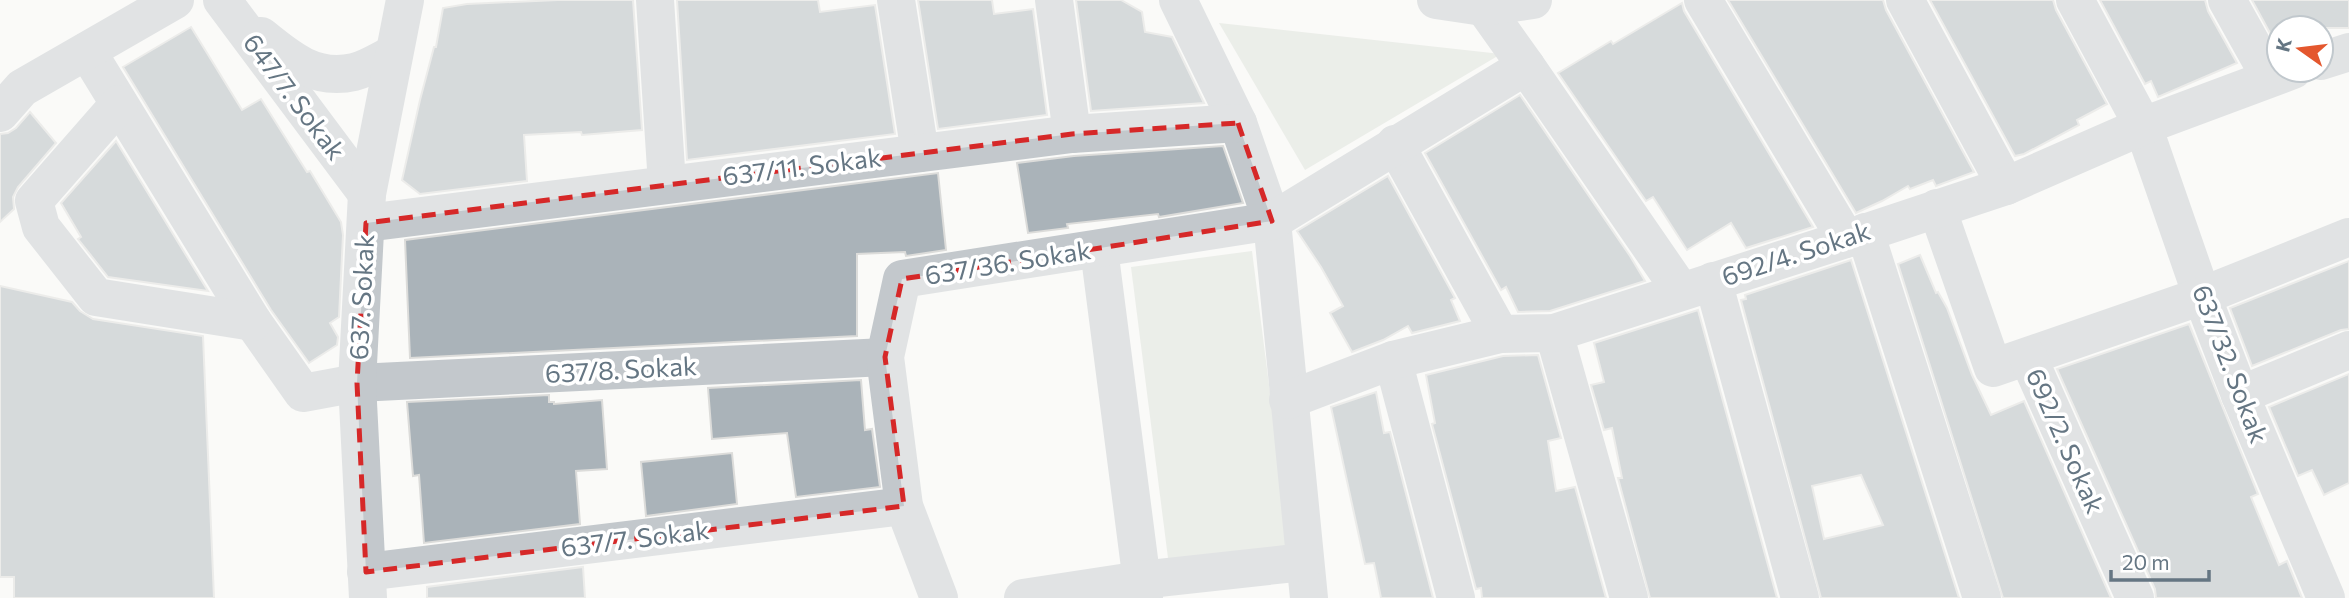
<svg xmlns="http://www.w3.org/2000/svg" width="2349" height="598" viewBox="0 0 2349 598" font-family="Commissioner,sans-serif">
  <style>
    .green { fill: #dadfd7 }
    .building { fill: #aab3b9; stroke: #dcdcda; stroke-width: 2; fill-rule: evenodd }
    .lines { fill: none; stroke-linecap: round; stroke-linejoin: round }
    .minor { stroke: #c3c8cc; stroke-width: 38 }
    .tertiary { stroke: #c3c8cc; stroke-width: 38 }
    .marked { fill: none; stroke: #d62828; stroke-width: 5; stroke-dasharray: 14 9; stroke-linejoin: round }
    .labels { text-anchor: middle; stroke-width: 7; stroke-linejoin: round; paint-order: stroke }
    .street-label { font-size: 26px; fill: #657683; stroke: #fff }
  </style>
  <rect width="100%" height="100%" fill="#fafaf8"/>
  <g class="green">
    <polygon points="1219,23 1501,54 1305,170"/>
    <polygon points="1252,251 1290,550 1169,566 1131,267"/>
  </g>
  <g class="building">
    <polygon points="558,0 633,0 642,130 582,135 581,132 524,135 527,181 420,194 402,180 420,100 434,47 436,47 443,8 467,4"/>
    <polygon points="677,0 818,0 820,12 875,5 895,134 687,160"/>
    <polygon points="918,0 992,0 994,14 1033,9 1047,115 938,129"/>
    <polygon points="1076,0 1121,0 1142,12 1145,32 1172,37 1204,103 1091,111"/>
    <polygon points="1728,0 1883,0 1886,10 1974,172 1936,186 1933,180 1910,189 1908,186 1882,201 1856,213"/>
    <polygon points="1930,0 2053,0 2056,10 2107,104 2077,120 2079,125 2024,154 2015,156"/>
    <polygon points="2100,0 2205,0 2208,11 2237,63 2158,97 2151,81 2145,84"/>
    <polygon points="2252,0 2349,0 2349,28 2279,28 2279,42 2276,44"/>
    <polygon points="1682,3 1684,11 1813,227 1746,248 1731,223 1687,250 1653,197 1646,201 1558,73 1611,41 1613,44"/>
    <polygon points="191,27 242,110 261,99 307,172 310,171 341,222 343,235 339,317 330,323 338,337 337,345 309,363 271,310 123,67"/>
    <polygon points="1520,95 1630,256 1645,281 1550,311 1518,312 1506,287 1501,290 1425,153"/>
    <polygon points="30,112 56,143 18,187 13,197 14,209 0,222 0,134 8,133 16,128"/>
    <polygon points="116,141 208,291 108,277 78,239 81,237 61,203"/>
    <polygon points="1223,146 1243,203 1159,217 1158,214 1067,224 1068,228 1028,233 1017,163 1074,156"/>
    <polygon points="938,173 946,250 906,256 905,252 857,254 857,336 410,358 405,240"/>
    <polygon points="1388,176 1455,298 1451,300 1460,321 1412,333 1408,326 1383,340 1352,352 1330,313 1343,306 1321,267 1297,231"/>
    <polygon points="1920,255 1936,293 1938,292 1947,308 1972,375 1991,415 2024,401 2111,598 2003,598 1898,264"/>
    <path d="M1851,260L1959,598H1821L1741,300L1746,299L1745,295ZM1861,475L1883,525L1824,539L1812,486Z"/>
    <polygon points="2349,261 2349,329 2341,330 2252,366 2230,308"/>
    <polygon points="0,286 72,302 80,311 93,319 203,336 214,598 14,598 14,577 0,577"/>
    <polygon points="1698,310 1777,598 1650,598 1618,478 1622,478 1612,428 1604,430 1591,385 1604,382 1594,343"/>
    <polygon points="2189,324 2258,494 2251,497 2279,565 2287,561 2302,598 2156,598 2155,589 2057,369"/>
    <polygon points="1538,355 1561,438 1548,441 1556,491 1575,487 1606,598 1482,598 1481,588 1476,589 1432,424 1435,423 1426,375 1503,356"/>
    <polygon points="2349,374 2349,483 2324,495 2312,470 2298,476 2269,407"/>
    <polygon points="861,380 865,430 872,429 880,487 796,497 787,433 712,439 708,388"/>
    <polygon points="1376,392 1384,433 1390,432 1433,598 1381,598 1374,563 1365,564 1331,407"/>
    <polygon points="549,395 549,402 554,402 554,404 602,400 607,469 576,471 580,524 424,543 419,475 413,476 407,402"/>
    <polygon points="732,453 737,504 646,516 641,462"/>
    <polygon points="583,567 585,598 427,598 427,587"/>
  </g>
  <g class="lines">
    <g class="minor">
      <polyline points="655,0 667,184"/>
      <polyline points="896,0 920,153"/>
      <polyline points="1054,0 1072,134"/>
      <polyline points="1178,0 1238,123 1272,221 1309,598"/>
      <polyline points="1703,0 1846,239"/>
      <polyline points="1905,0 2006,186"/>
      <polyline points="2075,0 2143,126 2202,296 2240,395 2326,598"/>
      <polyline points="2227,0 2270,77"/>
      <polyline points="87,51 253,322 303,393 357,383 885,357"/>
      <polyline points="2321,61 2349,52"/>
      <polyline points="1526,66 1681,291"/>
      <polyline points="119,104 34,201 41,227 96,297 253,322"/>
      <polyline points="0,113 22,88 175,0"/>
      <polyline points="1395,144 1500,334"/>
      <polyline points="1937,208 1993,368 2202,296 2349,237"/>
      <polyline points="366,223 1072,134 1238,123"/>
      <polyline points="1865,232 1982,598"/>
      <polyline points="1099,249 1144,598"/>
      <polyline points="1713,281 1800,598"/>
      <polyline points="1554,333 1629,598"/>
      <polyline points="2028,357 2135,598"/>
      <polyline points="1393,360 1456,598"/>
      <polyline points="2240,395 2349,350"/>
      <polyline points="1288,400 1393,360 1500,334 1554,333 1846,239 2006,186 2143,126 2293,70"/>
      <polyline points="366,572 904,506"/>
      <polyline points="939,598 904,506 885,357 902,279 1272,221 1526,66 1479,0"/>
      <polyline points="1023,598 1141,580 1304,562"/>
    </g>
    <g class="tertiary">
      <polyline points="222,0 367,194"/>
      <polyline points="1436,0 1483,7 1533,0"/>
      <path d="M261,36C289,59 315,81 354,72C367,69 381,60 393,54"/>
      <polyline points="368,598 357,383 367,194 405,0"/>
    </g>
  </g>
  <path d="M0 0H2349V598H0ZM1238,123L1272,221L902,279L885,357L904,506L366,572L357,383L366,223L1072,134Z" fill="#fafaf8" fill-opacity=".55" fill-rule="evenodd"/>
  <path class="marked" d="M1238,123L1272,221L902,279L885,357L904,506L366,572L357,383L366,223L1072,134Z"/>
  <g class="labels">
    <g class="street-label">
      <text transform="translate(294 97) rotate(53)" y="9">647/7. Sokak</text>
      <text transform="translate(802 167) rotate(-7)" y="9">637/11. Sokak</text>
      <text transform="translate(1796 254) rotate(-18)" y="9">692/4. Sokak</text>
      <text transform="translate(1008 263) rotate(-9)" y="9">637/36. Sokak</text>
      <text transform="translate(362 297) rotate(-87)" y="9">637. Sokak</text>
      <text transform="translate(2230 364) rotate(69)" y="9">637/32. Sokak</text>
      <text transform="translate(621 370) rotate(-3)" y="9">637/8. Sokak</text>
      <text transform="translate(2065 441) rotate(66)" y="9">692/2. Sokak</text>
      <text transform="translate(635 539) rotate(-7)" y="9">637/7. Sokak</text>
    </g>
  </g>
  <g transform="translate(2300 49) rotate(284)"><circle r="33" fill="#ffffff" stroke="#c1c8cd" stroke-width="2"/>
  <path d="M0-5L12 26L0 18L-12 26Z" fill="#e4572e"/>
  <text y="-10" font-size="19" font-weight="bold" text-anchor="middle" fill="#657683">K</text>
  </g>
  <path d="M2111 570v10h98v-10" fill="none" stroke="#657683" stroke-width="3.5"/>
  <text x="2122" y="570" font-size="21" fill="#657683" stroke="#ffffff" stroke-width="5" paint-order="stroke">20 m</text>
</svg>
